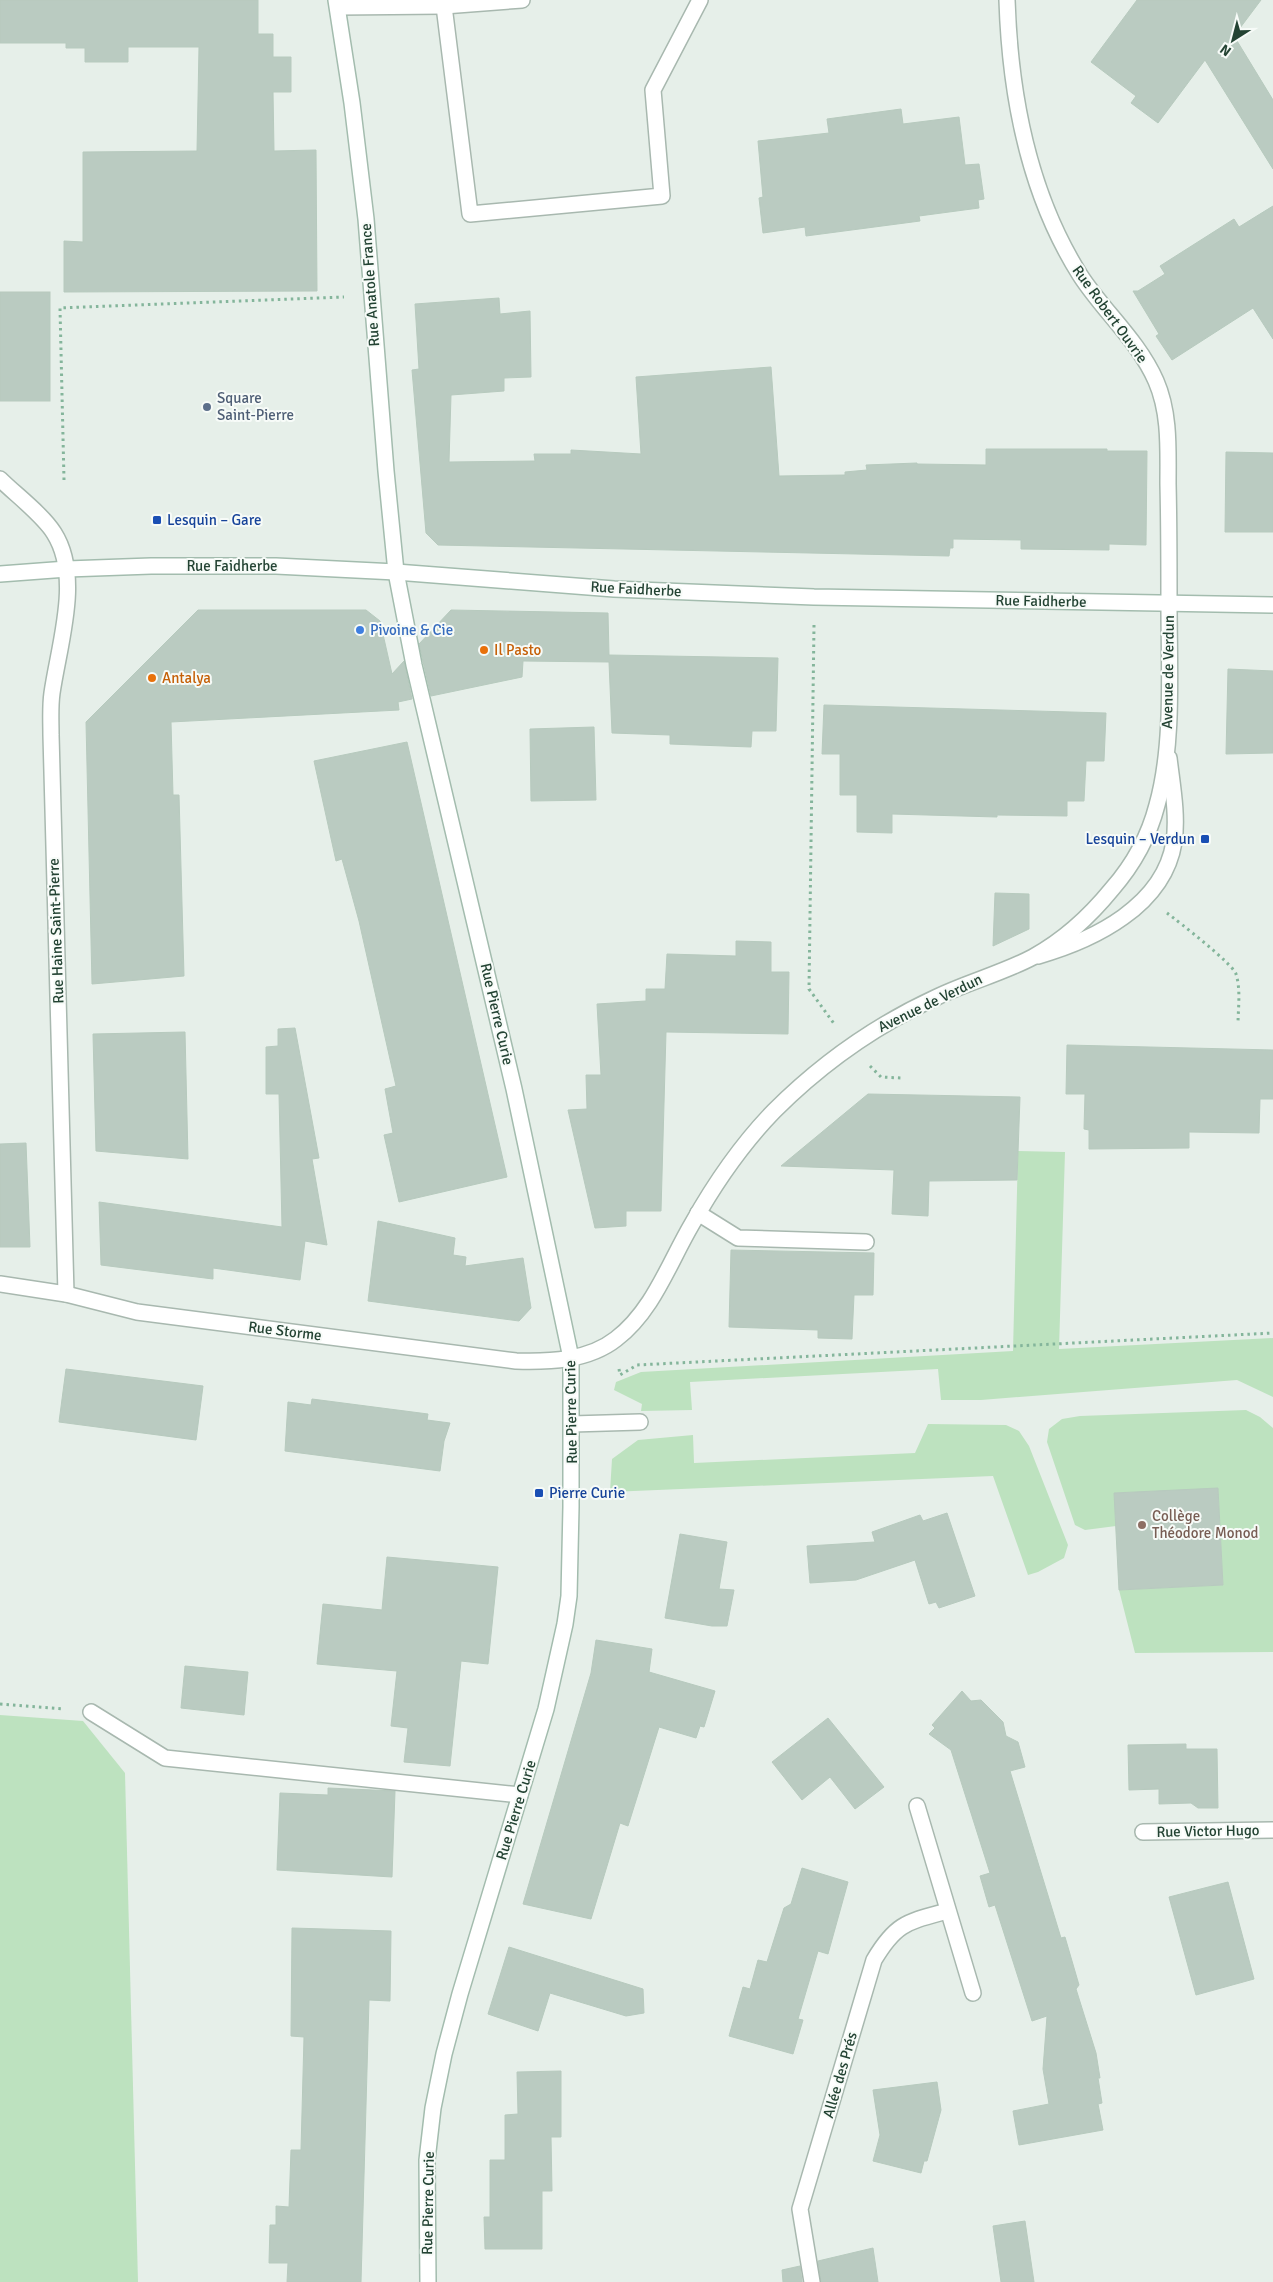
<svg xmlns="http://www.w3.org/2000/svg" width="1273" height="2282" viewBox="0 0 1273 2282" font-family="Signika,sans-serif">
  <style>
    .green { fill: #bde2bf }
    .building { fill: #bacbc1; stroke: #b7cabe }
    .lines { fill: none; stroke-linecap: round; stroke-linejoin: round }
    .lane-casing { stroke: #a8b8af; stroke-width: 18 }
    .street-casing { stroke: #a8b8af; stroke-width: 18 }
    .secondary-casing { stroke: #a3bcae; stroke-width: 18 }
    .path { stroke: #84b59b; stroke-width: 3; stroke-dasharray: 2.5 4; stroke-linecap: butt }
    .lane { stroke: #fff; stroke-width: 15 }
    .street { stroke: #fff; stroke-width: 15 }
    .secondary { stroke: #fff; stroke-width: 15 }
    .service-dot { fill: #5c6f8a; stroke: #f7fbf8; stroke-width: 2 }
    .transit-dot { fill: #1a4fb4; stroke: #f7fbf8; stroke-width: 2 }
    .shop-dot { fill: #3f7fe0; stroke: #f7fbf8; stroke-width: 2 }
    .food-dot { fill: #e8710a; stroke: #f7fbf8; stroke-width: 2 }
    .education-dot { fill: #8d6e63; stroke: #f7fbf8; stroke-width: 2 }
    .labels { text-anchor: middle; stroke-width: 4; stroke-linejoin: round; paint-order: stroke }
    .street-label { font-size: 15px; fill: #234333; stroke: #f7fbf8 }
    .service-label { font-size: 15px; fill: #4e5e75; stroke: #f7fbf8; text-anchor: start }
    .transit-label { font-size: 15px; fill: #164399; stroke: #f7fbf8; text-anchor: start }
    .shop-label { font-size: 15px; fill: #366cbe; stroke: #f7fbf8; text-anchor: start }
    .food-label { font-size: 15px; fill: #c56008; stroke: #f7fbf8; text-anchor: start }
    .education-label { font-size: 15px; fill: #785e54; stroke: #f7fbf8; text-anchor: start }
  </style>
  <rect width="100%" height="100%" fill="#e6efe9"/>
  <g class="green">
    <polygon points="1018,1151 1065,1152 1059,1349 1273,1338 1273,1397 1237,1380 981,1400 941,1400 938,1369 690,1382 692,1410 641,1411 642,1404 614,1390 616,1382 641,1372 1013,1351"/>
    <polygon points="1246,1410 1260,1417 1273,1428 1273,1652 1135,1653 1119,1590 1223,1585 1218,1489 1115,1493 1116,1526 1085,1530 1075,1525 1047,1442 1049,1429 1062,1419 1080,1416"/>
    <polygon points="928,1424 1006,1425 1019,1431 1029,1446 1068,1545 1064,1558 1038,1572 1028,1575 993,1476 610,1492 612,1459 638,1440 693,1435 694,1463 915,1453"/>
    <polygon points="0,1715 83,1721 125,1773 138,2282 0,2282"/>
  </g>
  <g class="building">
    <polygon points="0,0 258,0 258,34 273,34 273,57 291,57 291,92 273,92 274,151 316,150 317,291 64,292 64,241 83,242 83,152 197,151 199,47 128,47 128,62 85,62 85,48 66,48 66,43 0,43"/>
    <polygon points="1137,0 1261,0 1234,36 1273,100 1273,169 1205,60 1158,123 1131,103 1136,96 1091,62"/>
    <polygon points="901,109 903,124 959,117 965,165 979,164 984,199 978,200 979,208 919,216 920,221 806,236 805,227 763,233 759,198 763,197 758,141 829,133 827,119"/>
    <polygon points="1273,206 1273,339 1253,308 1172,360 1156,336 1159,334 1133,291 1138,291 1165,274 1160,266 1234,219 1239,227"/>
    <rect x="0" y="292" width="50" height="109"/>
    <polygon points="499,298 500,314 530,311 531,377 504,378 504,391 451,395 449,462 535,461 534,454 571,454 571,450 641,454 636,377 771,367 779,476 845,475 845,472 867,470 866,465 917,463 917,464 986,465 986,449 1107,449 1107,451 1147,451 1146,545 1109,544 1109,550 1021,549 1021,540 953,539 953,548 950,548 949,556 438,545 426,533 412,370 419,369 415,304"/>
    <polygon points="1226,452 1273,453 1273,532 1225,532"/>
    <polygon points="198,610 366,610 380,621 392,674 404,661 412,699 398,702 399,710 171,722 173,795 179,795 184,976 92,984 86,722"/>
    <polygon points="451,610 608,613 609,655 778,658 776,731 752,731 751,747 670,744 670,735 612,733 609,662 523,661 522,677 431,696 419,644"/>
    <polygon points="1228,669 1273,671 1273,753 1226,754"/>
    <polygon points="824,705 1106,713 1104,761 1086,761 1084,801 1067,801 1067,816 997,815 997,817 892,814 892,833 857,832 857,795 840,795 840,754 822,754"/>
    <polygon points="594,727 596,800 531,801 530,729"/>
    <polygon points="407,742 507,1177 399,1202 384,1135 393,1133 385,1089 396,1086 359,921 342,859 336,861 314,761"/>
    <polygon points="995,893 1029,894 1029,929 993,946"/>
    <polygon points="736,941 771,942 771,972 789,972 788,1034 666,1032 661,1211 626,1211 626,1226 595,1228 568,1110 587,1109 586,1075 601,1075 597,1004 646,1001 646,989 665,989 667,954 736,956"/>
    <polygon points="295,1028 319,1158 312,1159 327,1245 305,1241 300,1280 213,1268 213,1279 101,1265 99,1202 282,1227 279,1094 266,1094 266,1047 278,1046 278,1029"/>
    <polygon points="185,1032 188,1159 96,1151 93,1034"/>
    <polygon points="1067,1045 1273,1050 1273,1099 1260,1099 1259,1133 1189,1132 1189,1148 1089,1149 1089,1130 1084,1129 1085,1094 1066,1094"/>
    <polygon points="868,1094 1020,1097 1017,1180 929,1181 928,1216 892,1214 894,1170 781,1166"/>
    <polygon points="26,1143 30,1247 0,1247 0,1144"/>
    <polygon points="378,1221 455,1238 453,1255 466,1257 465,1266 523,1258 531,1308 519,1321 368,1301"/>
    <polygon points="731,1250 874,1253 873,1295 854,1295 852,1339 818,1338 818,1330 729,1327"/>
    <polygon points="66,1369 203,1386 196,1440 59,1422"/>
    <polygon points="312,1399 428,1414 427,1420 450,1423 444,1441 440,1471 285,1451 288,1402 311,1405"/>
    <polygon points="1218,1488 1223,1585 1119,1590 1114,1493"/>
    <polygon points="947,1513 975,1596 939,1608 936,1602 929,1604 915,1560 856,1580 810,1583 807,1546 875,1542 872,1532 920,1515 923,1521"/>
    <polygon points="680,1534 727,1542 719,1589 734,1590 727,1626 712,1626 665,1618"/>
    <polygon points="387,1557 498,1567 488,1664 461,1661 450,1766 404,1762 408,1728 391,1726 397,1671 317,1664 323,1604 382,1610"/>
    <polygon points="596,1640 652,1649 649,1672 715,1691 704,1727 700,1726 696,1738 659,1727 628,1826 620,1823 591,1919 523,1904 591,1673"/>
    <polygon points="185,1666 248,1672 244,1715 181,1708"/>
    <polygon points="962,1691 971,1701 981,1700 1003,1722 1006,1736 1018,1742 1025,1767 1010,1771 1061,1938 1065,1937 1079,1985 1076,1989 1096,2053 1100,2078 1098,2078 1102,2103 1098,2104 1103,2130 1019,2145 1013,2111 1049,2104 1043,2069 1047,2016 1032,2021 995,1905 989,1907 980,1876 990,1873 951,1750 929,1734 935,1728 932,1725"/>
    <polygon points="828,1718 884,1787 855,1809 830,1777 802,1800 772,1762"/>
    <polygon points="1186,1744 1186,1749 1217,1749 1218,1808 1198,1808 1191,1803 1159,1804 1159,1789 1129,1790 1128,1745"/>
    <polygon points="328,1788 395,1791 392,1877 277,1870 280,1793 328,1795"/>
    <polygon points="802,1868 848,1882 828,1954 818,1951 798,2019 803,2020 793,2054 729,2036 743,1987 750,1989 758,1960 767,1962 784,1908 791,1904"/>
    <polygon points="1228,1882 1254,1979 1196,1995 1169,1897"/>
    <polygon points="292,1928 391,1931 390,2001 369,2000 361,2282 287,2282 288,2263 269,2263 270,2225 276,2225 276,2206 289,2207 291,2150 301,2150 304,2037 291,2036"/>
    <polygon points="509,1947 643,1989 644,2013 626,2016 550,1993 538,2031 488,2014"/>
    <polygon points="561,2071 561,2137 551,2137 552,2191 542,2191 542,2249 485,2249 484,2217 490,2217 490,2160 505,2160 505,2115 518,2114 517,2072"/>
    <polygon points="937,2082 941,2110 927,2161 924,2161 921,2173 873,2161 880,2135 873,2090"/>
    <polygon points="1025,2221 1034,2282 1001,2282 993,2226"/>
    <polygon points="873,2248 878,2282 821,2282 818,2261"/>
    <polygon points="800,2266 802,2282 783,2282 782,2270"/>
  </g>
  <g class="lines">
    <g class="lane-casing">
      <g id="lane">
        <polyline points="444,6 470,214 662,196 653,90 700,0"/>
        <polyline points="338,7 444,6 522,0"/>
        <path d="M1038,956C1094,940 1164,906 1174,842C1178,815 1172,784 1169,758"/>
        <polyline points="698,1213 738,1238 866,1242"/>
        <polyline points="572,1424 640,1422"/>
        <polyline points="91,1712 165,1758 520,1795"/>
      </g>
    </g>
    <g class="street-casing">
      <g id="street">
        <path d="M0,479C15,494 43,515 54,533C82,577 59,644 52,693C50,707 51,721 51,735L66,1294"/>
        <path d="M0,1284L66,1294L137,1312L516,1361C549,1362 588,1361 616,1339C653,1311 669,1263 692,1224C715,1183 741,1145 774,1111C821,1064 876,1025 937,997C968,982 1003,973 1033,957C1064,940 1090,916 1112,889C1133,865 1149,836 1157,805C1174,745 1169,668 1169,606C1169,565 1169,524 1168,484C1168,449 1170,413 1156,381C1138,340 1103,311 1080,275C1029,194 1010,95 1007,0"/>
        <polyline points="917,1806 973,1993"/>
        <polyline points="1143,1832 1273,1830"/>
        <path d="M812,2282L800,2209L874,1960C896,1923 907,1922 947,1911"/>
      </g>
    </g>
    <g class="secondary-casing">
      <g id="secondary">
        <polyline points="336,0 352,103 366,219 386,471 396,572 414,665 514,1089 571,1358 571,1507 569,1596 565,1624 546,1709 460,1994 444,2054 433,2108 427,2160 428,2282"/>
        <polyline points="0,574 67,569 151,566 276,566 396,572 614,589 814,597 1273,605"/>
      </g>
    </g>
    <g class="path">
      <polyline points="64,480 60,308 344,297"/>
      <polyline points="814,625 809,989 835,1025"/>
      <path d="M1167,913C1179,922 1233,964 1236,974C1241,990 1238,1009 1238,1024"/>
      <polyline points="870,1066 881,1077 901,1078"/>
      <polyline points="619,1369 620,1375 637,1365 1273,1333"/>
      <polyline points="0,1704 64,1709"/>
    </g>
    <use href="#lane" class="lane"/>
    <use href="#street" class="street"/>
    <use href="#secondary" class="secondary"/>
  </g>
  <circle class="service-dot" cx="207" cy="407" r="5"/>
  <g class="transit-dot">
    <rect x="152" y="515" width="10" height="10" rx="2.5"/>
    <rect x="1200" y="834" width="10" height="10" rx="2.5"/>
    <rect x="534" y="1488" width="10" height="10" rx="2.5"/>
  </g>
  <circle class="shop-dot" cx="360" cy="630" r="5"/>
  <g class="food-dot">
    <circle cx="484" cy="650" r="5"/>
    <circle cx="152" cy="678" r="5"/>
  </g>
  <circle class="education-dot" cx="1142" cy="1525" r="5"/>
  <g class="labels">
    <g class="street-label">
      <text transform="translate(370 285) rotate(-94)" y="5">Rue Anatole France</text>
      <text transform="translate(1110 314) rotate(54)" y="5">Rue Robert Ouvrie</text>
      <text x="232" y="571">Rue Faidherbe</text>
      <text transform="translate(636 589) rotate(3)" y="5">Rue Faidherbe</text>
      <text transform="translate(1041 601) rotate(1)" y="5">Rue Faidherbe</text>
      <text transform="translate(1168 672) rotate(-89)" y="5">Avenue de Verdun</text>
      <text transform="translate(56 931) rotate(-92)" y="5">Rue Haine Saint-Pierre</text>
      <text transform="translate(930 1003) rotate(-26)" y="5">Avenue de Verdun</text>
      <text transform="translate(497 1014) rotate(77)" y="5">Rue Pierre Curie</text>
      <text transform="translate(285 1331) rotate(7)" y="5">Rue Storme</text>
      <text transform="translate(571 1412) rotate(-91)" y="5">Rue Pierre Curie</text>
      <text transform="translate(516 1810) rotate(-73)" y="5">Rue Pierre Curie</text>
      <text transform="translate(1208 1831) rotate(-1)" y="5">Rue Victor Hugo</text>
      <text transform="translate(840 2075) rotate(-74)" y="5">Allée des Prés</text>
      <text transform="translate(428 2203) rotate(-89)" y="5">Rue Pierre Curie</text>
    </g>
    <g class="service-label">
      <text x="217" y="403">Square<tspan x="217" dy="17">Saint-Pierre</tspan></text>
    </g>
    <g class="transit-label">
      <text x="167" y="525">Lesquin – Gare</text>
      <text x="1195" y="844" text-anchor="end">Lesquin – Verdun</text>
      <text x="549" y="1498">Pierre Curie</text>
    </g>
    <g class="shop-label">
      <text x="370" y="635">Pivoine &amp; Cie</text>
    </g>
    <g class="food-label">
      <text x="494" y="655">Il Pasto</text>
      <text x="162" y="683">Antalya</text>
    </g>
    <g class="education-label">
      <text x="1152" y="1521">Collège<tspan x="1152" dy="17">Théodore Monod</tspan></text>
    </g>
  </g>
  <g transform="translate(1233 40) rotate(216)" stroke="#f7fbf8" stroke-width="4" paint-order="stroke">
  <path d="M0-4L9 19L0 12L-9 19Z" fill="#234333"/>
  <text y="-8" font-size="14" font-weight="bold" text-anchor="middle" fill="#234333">N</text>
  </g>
</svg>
